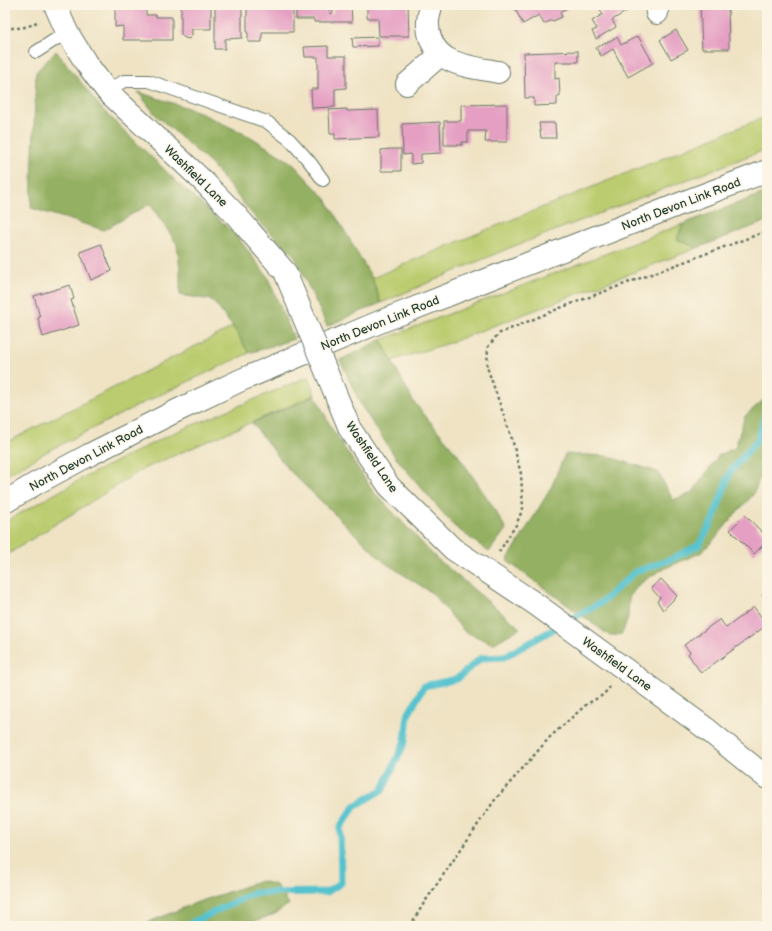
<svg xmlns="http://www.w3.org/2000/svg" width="772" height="931" viewBox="0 0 772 931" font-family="'Balsamiq Sans',sans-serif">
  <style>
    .green { fill: #bbcc6f; stroke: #6d8452 }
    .forest { fill: #94b062; stroke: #5a764b }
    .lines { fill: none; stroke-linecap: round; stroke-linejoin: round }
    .stream { stroke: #55c2ce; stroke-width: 7 }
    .building { fill: #e59fc3 }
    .lane-casing { stroke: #687766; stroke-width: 14 }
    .street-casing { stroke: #687766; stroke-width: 24 }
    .highway-casing { stroke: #687766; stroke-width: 24 }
    .path { stroke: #687766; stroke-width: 2.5; stroke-dasharray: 3 3; stroke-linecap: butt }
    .lane { stroke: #fff; stroke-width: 12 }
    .street { stroke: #fff; stroke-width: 22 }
    .highway { stroke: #fff; stroke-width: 22 }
    .street-bridge-casing { stroke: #687766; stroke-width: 24; stroke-linecap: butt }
    .street-bridge { stroke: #fff; stroke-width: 22 }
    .labels { text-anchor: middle; stroke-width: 3; stroke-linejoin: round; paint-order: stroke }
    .street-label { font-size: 12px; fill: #1f3d34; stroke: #fcf5e5 }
  </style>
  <rect width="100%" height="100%" fill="#fcf5e5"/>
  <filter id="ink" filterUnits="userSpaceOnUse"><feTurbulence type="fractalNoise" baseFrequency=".025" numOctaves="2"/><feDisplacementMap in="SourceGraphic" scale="8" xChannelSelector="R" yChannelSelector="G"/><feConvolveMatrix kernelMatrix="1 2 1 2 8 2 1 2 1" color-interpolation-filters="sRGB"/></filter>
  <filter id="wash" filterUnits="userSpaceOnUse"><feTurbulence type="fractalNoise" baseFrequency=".012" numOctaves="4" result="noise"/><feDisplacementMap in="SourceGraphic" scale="16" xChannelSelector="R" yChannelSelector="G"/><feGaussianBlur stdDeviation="0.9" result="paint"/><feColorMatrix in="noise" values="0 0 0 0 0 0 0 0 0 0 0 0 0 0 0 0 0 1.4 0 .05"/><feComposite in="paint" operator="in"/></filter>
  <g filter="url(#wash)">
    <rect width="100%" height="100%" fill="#efe3c4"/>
    <g class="green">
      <polygon points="767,116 767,149 507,249 381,303 372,278 447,246"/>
      <polygon points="683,224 677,239 697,248 449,343 391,361 381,340"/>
      <polygon points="233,327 249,353 145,402 46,452 5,476 5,443"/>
      <polygon points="308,377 315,395 143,469 5,556 5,522 83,478 171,434"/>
    </g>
    <g class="forest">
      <polygon points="56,51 102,109 177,182 236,235 267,276 294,339 249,353 233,327 212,300 180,295 180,270 177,244 150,204 104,230 31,208 36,72"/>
      <polygon points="138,92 194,110 251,137 292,163 326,199 372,278 381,303 327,326 294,255 258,221 212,165 155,114"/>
      <polygon points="767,192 767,221 697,248 677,239 683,224"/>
      <polygon points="381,340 413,401 458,455 490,502 506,529 489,552 454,526 396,458 362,407 340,360"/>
      <polygon points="315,395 332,429 373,491 436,558 520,628 493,644 464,631 432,593 384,562 289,470 252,423"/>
      <polygon points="767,397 767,460 753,495 736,513 719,534 702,552 659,571 638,585 629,598 628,617 622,634 610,636 507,561 551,488 565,454 606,456 658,472 673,500 692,493 719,455 735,448 745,416"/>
      <polygon points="261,881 276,885 289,904 275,914 241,926 139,926 198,902"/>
    </g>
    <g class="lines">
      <polyline class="stream" points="185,926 253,893 327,892 341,883 340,827 355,806 383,789 405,741 408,715 424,686 457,679 481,658 504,657 602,602 635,572 672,559 699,545 713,520 730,472 759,438 767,409"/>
    </g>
    <g id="blocks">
      <g class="building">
        <polygon points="115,5 146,5 146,15 156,15 156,17 172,17 172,40 123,40 123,26 115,27"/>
        <polygon points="181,5 211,5 211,29 192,29 192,35 189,39 185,38 181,35"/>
        <polygon points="247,5 284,5 284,8 293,8 293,32 262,32 262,42 248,42 248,33 247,33"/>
        <polygon points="296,5 330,5 330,14 333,13 333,5 351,5 352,22 314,22 314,19 296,19"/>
        <polygon points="367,5 408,5 409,36 379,36 378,18 367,18"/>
        <polygon points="513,5 573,5 560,12 562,17 553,21 552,20 544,24 539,15 523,24"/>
        <polygon points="597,5 633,5 634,7 612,20 616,27 596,39 592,31 597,29 592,21 603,14"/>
        <polygon points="700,5 728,5 729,49 702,49"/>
        <polygon points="215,7 242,7 242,38 225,39 225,49 215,49"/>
        <polygon points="676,30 688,50 671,59 660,40"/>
        <polygon points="638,36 653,63 628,77 613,49 601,56 596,48 617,37 621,45"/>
        <polygon points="378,37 378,46 353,47 352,38"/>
        <polygon points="328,46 328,56 346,56 346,88 335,89 335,107 312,108 311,89 318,89 318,57 305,57 304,47"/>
        <polygon points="578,51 578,62 555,62 555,79 559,78 560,96 557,96 557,105 534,106 534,98 525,98 524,53"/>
        <polygon points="507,104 507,142 485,142 486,131 468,131 468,142 462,142 462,145 444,145 444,121 461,121 461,105"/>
        <polygon points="347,109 347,111 378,110 379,137 335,139 335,134 330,134 329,110"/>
        <polygon points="440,122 441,153 421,154 421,163 411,164 411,154 403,155 402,124"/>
        <polygon points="539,123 555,123 556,138 541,138"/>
        <polygon points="391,149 401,149 401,171 381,171 381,150"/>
        <polygon points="101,244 112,271 91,280 80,252"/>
        <polygon points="70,285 74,299 71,300 79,325 43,337 38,318 40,317 34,296"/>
        <polygon points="745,515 767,537 767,541 754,554 730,530"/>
        <polygon points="661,579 677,596 663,610 657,601 660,598 651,588"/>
        <polygon points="767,593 767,604 762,595"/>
        <polygon points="754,607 767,625 701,673 688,654 690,652 684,645 720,619 726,628"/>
      </g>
    </g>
  </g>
  <g filter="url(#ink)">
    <use href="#blocks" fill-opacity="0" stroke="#687766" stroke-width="1"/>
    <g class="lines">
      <g class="lane-casing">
        <g id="lane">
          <polyline points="36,52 67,32"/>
          <polyline points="107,91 124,81 149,81 267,122 290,140 309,161 323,180"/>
        </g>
      </g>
      <g class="street-casing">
        <g id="street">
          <polyline points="55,5 67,32 86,63 107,91 202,180 235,214 285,272"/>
          <path d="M431,5C430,12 427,20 428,26C431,65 467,66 498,72"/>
          <polyline points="656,5 657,13"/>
          <polyline points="407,84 440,55"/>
          <polyline points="350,429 389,486 453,549 537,605 708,730 767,778"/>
        </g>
      </g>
      <g class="highway-casing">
        <polyline id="highway" points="5,502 35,484 89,455 170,414 241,380 382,321 690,200 767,171"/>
      </g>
      <g class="path">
        <path d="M5,28C18,28 27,29 38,21"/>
        <polyline points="499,552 516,525 523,508 521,474 512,439 487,367 488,347 498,334 560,308 767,231"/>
        <polyline points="410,926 424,903 494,801 550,737 587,704 603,695 610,687"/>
      </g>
      <use href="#lane" class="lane"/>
      <use href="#street" class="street"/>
      <use href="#highway" class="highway"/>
      <g class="street-bridge-casing">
        <polyline id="street-bridge" points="285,272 350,429"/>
      </g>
      <use href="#street-bridge" class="street-bridge"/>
    </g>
  </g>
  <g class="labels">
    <g class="street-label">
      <text transform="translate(196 176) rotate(44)" y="4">Washfield Lane</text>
      <text transform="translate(681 204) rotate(-21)" y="4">North Devon Link Road</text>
      <text transform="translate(380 323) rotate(-22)" y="4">North Devon Link Road</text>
      <text transform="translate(372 457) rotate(56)" y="4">Washfield Lane</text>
      <text transform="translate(86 458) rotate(-28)" y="4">North Devon Link Road</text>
      <text transform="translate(617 664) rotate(36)" y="4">Washfield Lane</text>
    </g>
  </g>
  <rect width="772" height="931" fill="none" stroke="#fcf5e5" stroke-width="20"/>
</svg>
